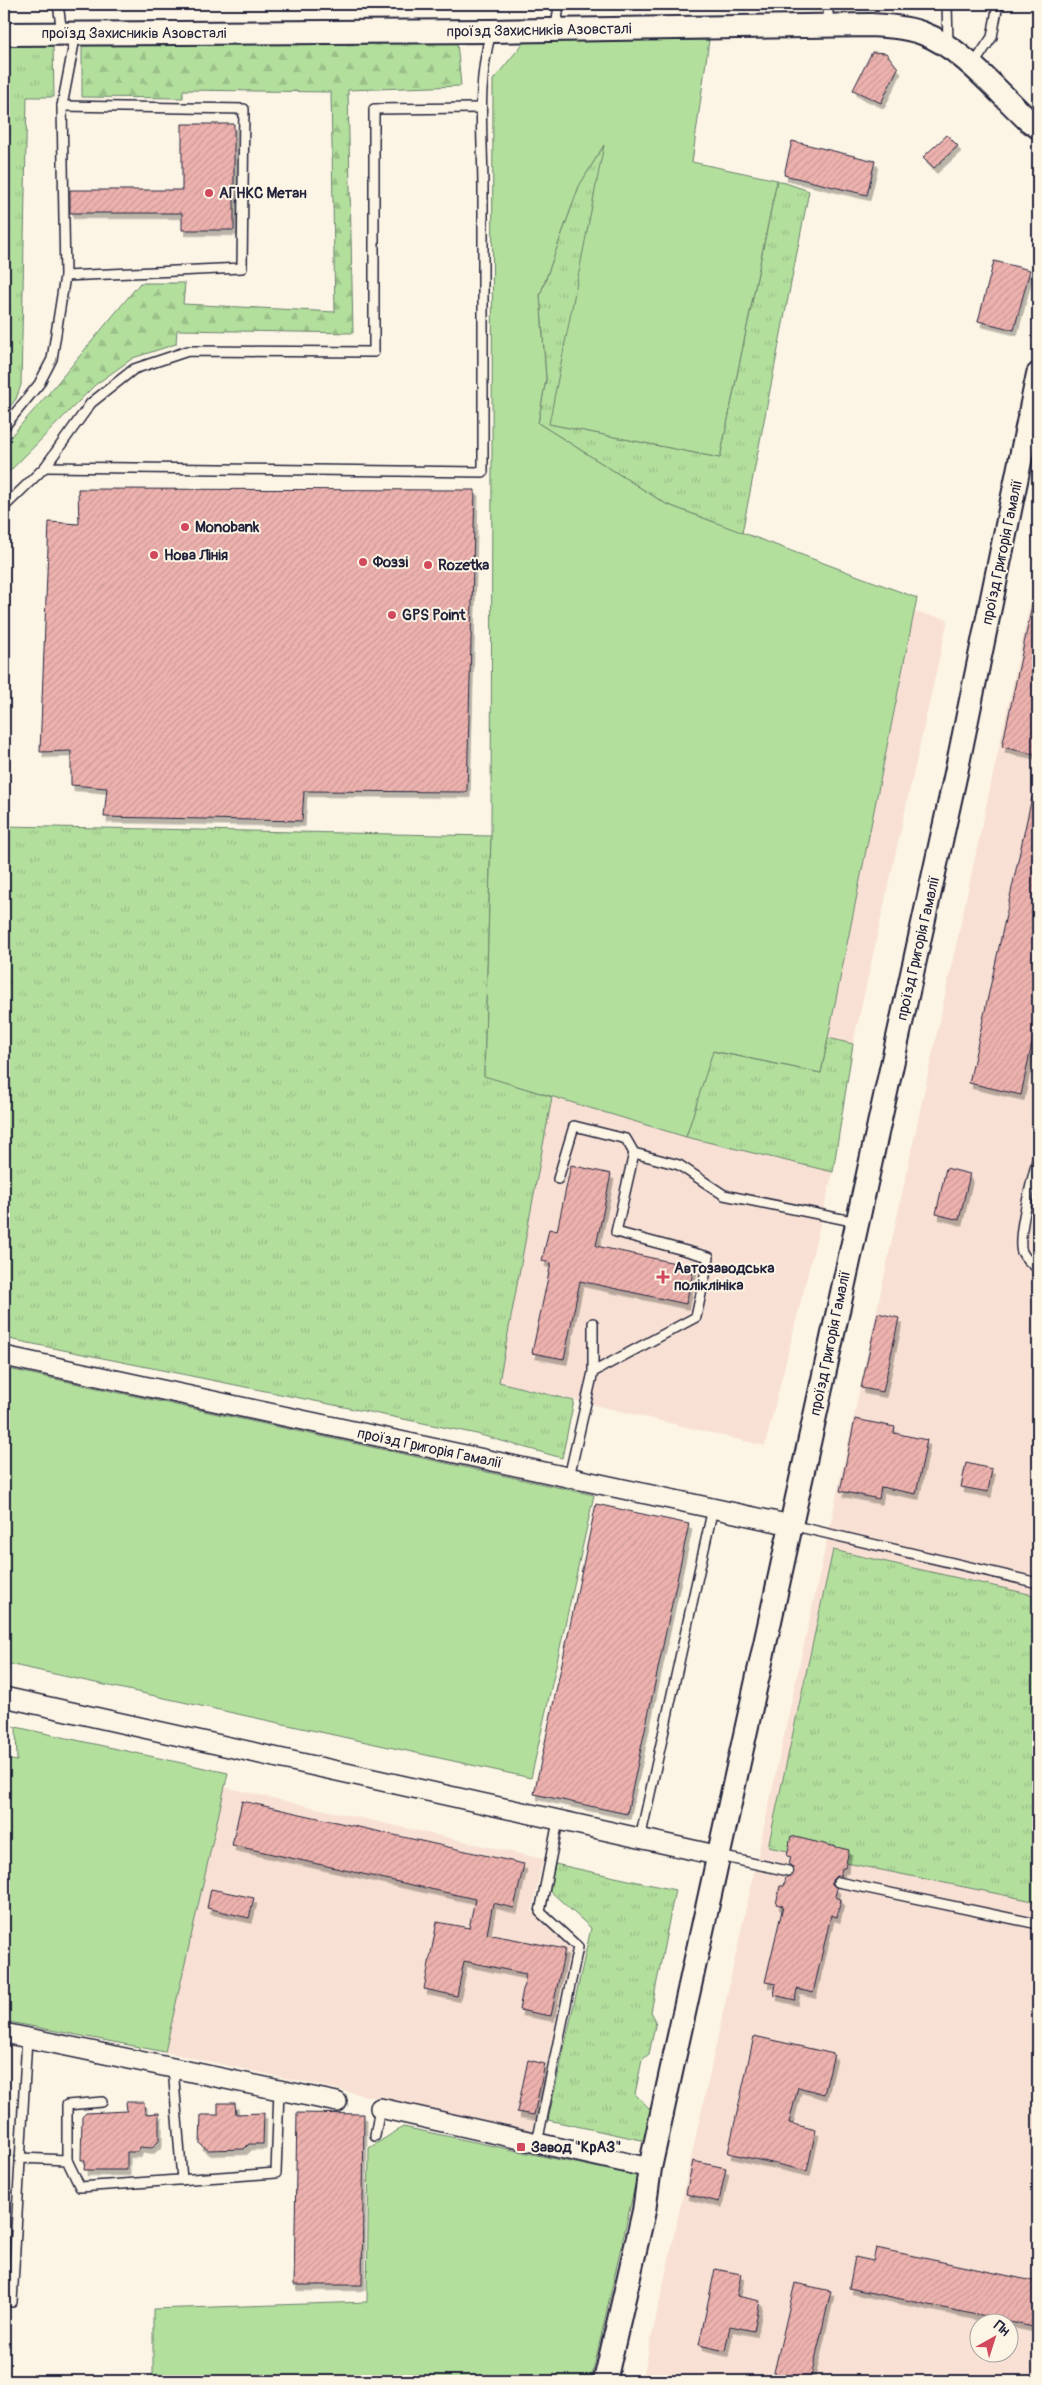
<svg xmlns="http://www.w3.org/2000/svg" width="1042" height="2385" viewBox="0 0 1042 2385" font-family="Pangolin,sans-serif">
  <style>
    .built { fill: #f8e1d4; fill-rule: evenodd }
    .grass { fill: url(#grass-tufts); stroke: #6a806c }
    .forest { fill: url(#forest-firs); stroke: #6a806c }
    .green { fill: #b3df9d; stroke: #6a806c }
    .building { fill: url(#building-hatch); stroke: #22223b; filter: url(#shadow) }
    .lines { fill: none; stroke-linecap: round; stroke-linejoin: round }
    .service-casing { stroke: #22223b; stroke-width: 12 }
    .minor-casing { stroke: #22223b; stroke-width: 22 }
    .tertiary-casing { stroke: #22223b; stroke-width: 26 }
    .service { stroke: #fcf5e5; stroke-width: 9 }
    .minor { stroke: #fcf5e5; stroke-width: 19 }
    .tertiary { stroke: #fcf5e5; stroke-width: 22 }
    .poi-dot { fill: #d1495b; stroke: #fcf5e5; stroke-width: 2 }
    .labels { text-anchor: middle; stroke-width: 4; stroke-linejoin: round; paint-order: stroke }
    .street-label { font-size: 15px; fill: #22223b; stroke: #fcf5e5 }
    .poi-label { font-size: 15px; font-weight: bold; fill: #22223b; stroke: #fcf5e5; text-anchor: start }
  </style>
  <defs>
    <pattern id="grass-tufts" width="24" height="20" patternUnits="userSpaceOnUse" patternTransform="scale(1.25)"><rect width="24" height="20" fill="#b3df9d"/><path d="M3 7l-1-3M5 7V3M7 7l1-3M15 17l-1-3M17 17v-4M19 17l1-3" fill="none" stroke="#9abf88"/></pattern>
    <pattern id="forest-firs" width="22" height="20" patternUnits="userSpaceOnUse" patternTransform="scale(1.25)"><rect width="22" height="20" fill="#b3df9d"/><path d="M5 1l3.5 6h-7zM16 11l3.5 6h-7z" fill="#9abf88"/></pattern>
    <pattern id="building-hatch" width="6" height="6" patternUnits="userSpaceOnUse" patternTransform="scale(1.25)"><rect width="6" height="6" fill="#edb2ae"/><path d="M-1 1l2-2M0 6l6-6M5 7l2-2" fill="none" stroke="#cb9997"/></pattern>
    <filter id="shadow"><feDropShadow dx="3" dy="5.5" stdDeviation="0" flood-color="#0004"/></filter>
  </defs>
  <rect width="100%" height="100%" fill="#fcf5e5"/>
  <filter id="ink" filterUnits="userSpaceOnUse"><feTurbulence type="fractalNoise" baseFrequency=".02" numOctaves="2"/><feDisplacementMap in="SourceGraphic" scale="10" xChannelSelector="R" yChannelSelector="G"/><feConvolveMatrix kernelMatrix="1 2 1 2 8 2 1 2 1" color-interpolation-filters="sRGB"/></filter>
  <g filter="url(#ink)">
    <g class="built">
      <path d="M1038,567V2381H642L828,1535ZM980,2322H1010V2352H980Z"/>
      <polygon points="914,612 948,619 853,1044 828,1038"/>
      <polygon points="552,1097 686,1137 833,1172 765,1446 499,1382"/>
      <polygon points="224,1787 543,1859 532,1911 572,1945 533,2132 165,2052"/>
    </g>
    <g class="grass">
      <polygon points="4,45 53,45 54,97 27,97 21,385 16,399 4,414"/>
      <polygon points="605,143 550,424 720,458 777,180 809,191 742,533 666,504 538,423 546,379 540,295 579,186"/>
      <polygon points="4,826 491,836 484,1075 552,1097 499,1382 574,1401 562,1458 477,1434 4,1338"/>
      <polygon points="828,1038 853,1044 833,1172 686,1137 712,1051 821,1073"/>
      <polygon points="833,1550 1038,1596 1038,1902 768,1847"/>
      <polygon points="555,1864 675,1890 651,2012 656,2021 649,2054 642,2060 635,2094 653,2112 646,2141 548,2120 591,1928 549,1890"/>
    </g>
    <polygon class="forest" points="82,42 457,42 461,86 348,90 353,333 177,330 176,344 133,358 95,385 4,477 4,444 49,393 140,283 185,283 183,304 335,312 331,92 183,90 183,98 82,97"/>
    <g class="green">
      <polygon points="709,40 692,162 777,180 720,458 549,424 604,145 579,186 540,295 546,379 538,423 666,504 917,598 821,1073 713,1051 686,1137 484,1076 491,836 493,80 525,41"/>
      <polygon points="4,1368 594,1495 531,1778 4,1663"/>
      <polygon points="4,1725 16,1727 228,1773 165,2052 4,2021 4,1759 17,1761 16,1727"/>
      <polygon points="403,2127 637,2176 591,2381 153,2381 153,2309 367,2302 369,2148"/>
    </g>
    <g class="building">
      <polygon points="872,52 886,53 898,68 881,103 853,90"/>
      <polygon points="182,124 234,124 234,230 182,230 182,213 70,213 70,190 182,190"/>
      <polygon points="947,135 958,146 934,168 923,157"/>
      <polygon points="792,141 875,161 867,195 784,175"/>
      <polygon points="994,261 1030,270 1014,330 978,321"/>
      <polygon points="78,489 475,490 467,792 304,791 302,821 104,817 107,788 71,785 71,751 40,752 49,522 79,524"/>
      <polygon points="1032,606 1038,607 1038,755 1002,747"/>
      <polygon points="1032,797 1038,797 1038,1015 1021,1095 969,1083"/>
      <polygon points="571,1165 611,1174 596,1246 694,1267 686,1304 580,1281 564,1359 532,1353 551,1263 542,1261 549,1229 557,1231"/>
      <polygon points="946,1168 970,1174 959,1220 936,1214"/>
      <polygon points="878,1313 899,1318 883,1392 861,1388"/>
      <polygon points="855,1419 895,1427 894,1433 927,1440 916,1494 881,1487 879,1499 840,1491"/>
      <polygon points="966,1463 992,1469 988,1492 961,1487"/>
      <polygon points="596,1504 689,1524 627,1814 534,1794"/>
      <polygon points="242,1801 524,1864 514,1908 493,1903 487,1934 565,1949 551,2016 519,2010 526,1974 464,1961 457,1996 424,1989 437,1922 469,1928 475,1899 232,1845"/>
      <polygon points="791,1836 849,1850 845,1868 842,1868 840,1876 836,1876 832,1880 832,1884 837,1888 835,1897 841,1899 837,1917 831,1915 813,1993 797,1989 795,2000 774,1995 776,1984 765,1982 783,1906 776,1904 780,1886 784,1886 786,1877 792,1876 794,1872 793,1867 789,1865 791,1857 787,1856"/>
      <polygon points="211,1889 254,1898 249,1918 207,1908"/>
      <polygon points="754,2036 834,2054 824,2094 798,2087 789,2123 816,2130 807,2171 728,2153"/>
      <polygon points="528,2060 545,2064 534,2115 517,2112"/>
      <polygon points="126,2102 144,2102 145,2114 159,2113 159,2141 151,2148 140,2147 138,2152 127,2152 127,2170 84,2170 85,2160 81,2160 82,2117 86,2113 127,2111"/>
      <polygon points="218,2103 235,2103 236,2114 264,2113 263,2144 249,2144 244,2149 208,2150 200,2144 201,2115 218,2115"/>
      <polygon points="297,2113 364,2114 362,2285 294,2285"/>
      <polygon points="693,2161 726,2168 719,2202 686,2194"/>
      <polygon points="876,2248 1038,2282 1038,2328 849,2288 855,2257 873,2261"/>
      <polygon points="715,2269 741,2274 737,2296 760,2301 754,2331 730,2326 725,2351 699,2345"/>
      <polygon points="795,2283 831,2291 810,2381 772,2381"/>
    </g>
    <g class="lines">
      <g class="service-casing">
        <g id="service">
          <polyline points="58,4 62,33"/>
          <polyline points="947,4 948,43"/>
          <polyline points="828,26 828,4"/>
          <polyline points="556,29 559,4"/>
          <polyline points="972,67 992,37 998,4"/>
          <polyline points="62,106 244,109 242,268 65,276"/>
          <polyline points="4,427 39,384 52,359 65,276 62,106 76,33"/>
          <path d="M45,467L483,472C483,379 483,285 483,191C483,134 476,88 491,32"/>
          <polyline points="4,507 45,467 91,403 134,369 188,351 374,352 374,109 480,108"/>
          <path d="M1038,1156C1034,1174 1016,1237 1022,1252C1025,1258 1032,1265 1038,1268"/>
          <polyline points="558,1179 574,1126 626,1139 634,1153 679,1165 724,1195 857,1222"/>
          <polyline points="593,1323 593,1372"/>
          <polyline points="569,1477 593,1372 696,1317 709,1257 616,1232 634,1153"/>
          <polyline points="791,1525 1038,1583"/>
          <polyline points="640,1839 713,1508"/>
          <polyline points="720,1856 788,1871"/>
          <polyline points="838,1882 1038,1924"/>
          <polyline points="173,2068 182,2180"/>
          <polyline points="375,2136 380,2108"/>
          <polyline points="537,2143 578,1947 540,1912 558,1821"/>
          <polyline points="20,2158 67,2160 80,2187 276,2173 279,2090"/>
          <polyline points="67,2160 67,2105 102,2102"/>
          <polyline points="12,2302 27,2038"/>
          <polyline points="4,2380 4,2381"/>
        </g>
      </g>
      <g class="minor-casing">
        <g id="minor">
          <polyline points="4,1356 791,1525"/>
          <polyline points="4,1697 720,1856"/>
          <polyline points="4,2033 337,2102"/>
          <polyline points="380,2108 650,2168"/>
        </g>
      </g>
      <g class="tertiary-casing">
        <g id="tertiary">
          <path d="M4,34L491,31L870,25C887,26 905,27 922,33C961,47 998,92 1028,120L1038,127"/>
          <polyline points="605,2381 644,2211 650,2168 956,773 1038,374"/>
        </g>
      </g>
      <use href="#service" class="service"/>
      <use href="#minor" class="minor"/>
      <use href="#tertiary" class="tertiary"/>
    </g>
  </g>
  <g class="poi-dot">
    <circle cx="209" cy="193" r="5"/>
    <circle cx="185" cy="527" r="5"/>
    <circle cx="154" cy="555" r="5"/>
    <circle cx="363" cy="562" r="5"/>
    <circle cx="428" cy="565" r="5"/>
    <circle cx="392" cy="615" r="5"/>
    <path d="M660.5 1269.5h5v5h5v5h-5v5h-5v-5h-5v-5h5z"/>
    <rect x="516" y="2142" width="10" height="10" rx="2.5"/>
  </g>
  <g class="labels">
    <g class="street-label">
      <text transform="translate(539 30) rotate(-1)" y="5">проїзд Захисників Азовсталі</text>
      <text x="134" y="38">проїзд Захисників Азовсталі</text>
      <text transform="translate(1002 552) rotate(-78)" y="5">проїзд Григорія Гамалії</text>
      <text transform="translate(918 948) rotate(-77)" y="5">проїзд Григорія Гамалії</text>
      <text transform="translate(830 1343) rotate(-78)" y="5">проїзд Григорія Гамалії</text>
      <text transform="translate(430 1448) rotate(12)" y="5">проїзд Григорія Гамалії</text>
    </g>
    <g class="poi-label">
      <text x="219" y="198">АГНКС Метан</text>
      <text x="195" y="532">Monobank</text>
      <text x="164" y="560">Нова Лінія</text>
      <text x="373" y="567">Фоззі</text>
      <text x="438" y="570">Rozetka</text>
      <text x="402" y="620">GPS Point</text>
      <text x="674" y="1273">Автозаводська<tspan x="674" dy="17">поліклініка</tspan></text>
      <text x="531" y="2152">Завод "КрАЗ"</text>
    </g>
  </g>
  <rect width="1042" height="2385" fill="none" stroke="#fcf5e5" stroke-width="20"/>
  <rect x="10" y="10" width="1022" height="2365" fill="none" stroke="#22223b" stroke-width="2" filter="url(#ink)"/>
  <g transform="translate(994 2338) rotate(39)"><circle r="24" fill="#fcf5e5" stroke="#a5a1a1"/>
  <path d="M0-4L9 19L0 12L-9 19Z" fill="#d1495b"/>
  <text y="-8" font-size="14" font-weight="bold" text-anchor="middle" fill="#22223b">Пн</text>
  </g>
</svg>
